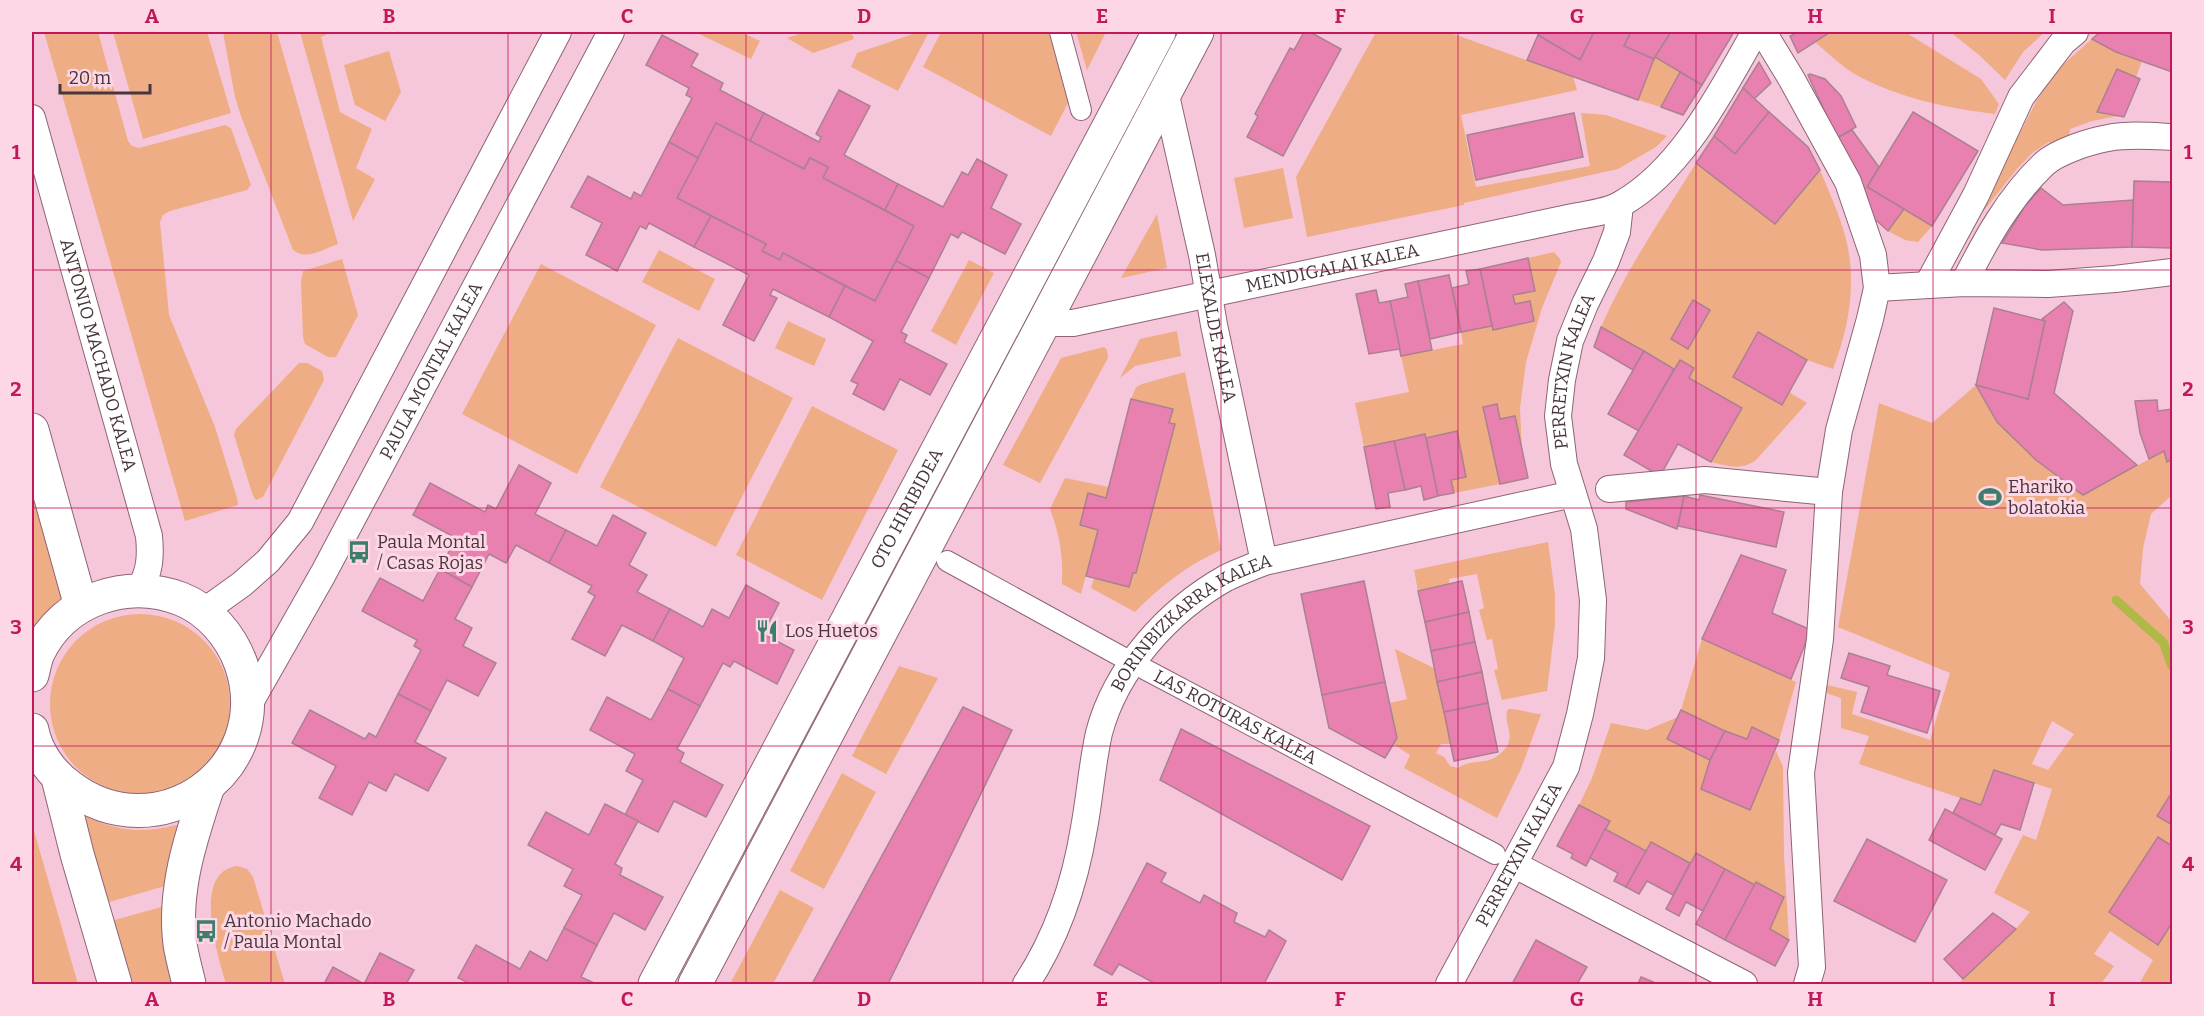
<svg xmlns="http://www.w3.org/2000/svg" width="2204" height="1016" viewBox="0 0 2204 1016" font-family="Bitter,serif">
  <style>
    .green { fill: #eead84; fill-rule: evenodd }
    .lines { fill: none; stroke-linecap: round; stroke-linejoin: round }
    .stream { stroke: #b0b847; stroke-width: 9 }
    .building { fill: #e881af; stroke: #ab8091; stroke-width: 1.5 }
    .pedestrian-casing { stroke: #8d6475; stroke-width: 22 }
    .minor-casing { stroke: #8d6475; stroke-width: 28 }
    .secondary-casing { stroke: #8d6475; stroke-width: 35 }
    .primary-casing { stroke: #8d6475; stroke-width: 35 }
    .pedestrian { stroke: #fff; stroke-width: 20 }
    .minor { stroke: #fff; stroke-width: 26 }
    .secondary { stroke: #fff; stroke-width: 33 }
    .primary { stroke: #fff; stroke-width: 33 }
    .grid { fill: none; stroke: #c2185b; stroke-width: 1.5; stroke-opacity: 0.55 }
    .labels { text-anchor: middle; stroke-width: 6; stroke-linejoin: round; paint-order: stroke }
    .street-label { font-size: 18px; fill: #48363d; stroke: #fdd7e6 }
    .poi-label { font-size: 18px; fill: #48363d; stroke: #fdd7e6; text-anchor: start }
    .neatline { fill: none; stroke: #c2185b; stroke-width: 2 }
    .grid-label { font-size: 20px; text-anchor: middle; font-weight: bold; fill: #c2185b }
  </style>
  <rect width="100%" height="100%" fill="#f6c7da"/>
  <g class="green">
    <polygon points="44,32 98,32 128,141 132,146 139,148 225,125 231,128 251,185 247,190 170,211 163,215 160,222 169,315 215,427 237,498 238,505 185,521"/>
    <polygon points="113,32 207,32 231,113 143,139"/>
    <path d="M223,32H277L338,244C323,249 307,261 293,250L241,116L235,97Z"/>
    <polygon points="300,32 332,32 321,37 340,112 372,129 356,168 375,179 353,221"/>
    <polygon points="695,32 741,32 760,41 751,59"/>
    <polygon points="805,32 851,32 854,39 813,53 787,38"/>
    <polygon points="919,32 929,32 898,91 851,67 857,53"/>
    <polygon points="941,32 1051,32 1070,99 1051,136 923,67"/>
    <polygon points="1076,32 1106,32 1087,70"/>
    <polygon points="1376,32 1448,32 1573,77 1577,90 1461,115 1476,187 1590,166 1581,113 1606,115 1667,136 1656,147 1618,169 1464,203 1464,205 1307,237 1296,177"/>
    <path d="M1826,32H1905L1981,79L1999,104L1995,114C1947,108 1903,99 1860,77C1844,69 1829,54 1815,42L1829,34Z"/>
    <polygon points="1950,32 2045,32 2023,52 2005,80 1978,54"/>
    <polygon points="2092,39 2116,52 2142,61 2136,77 2117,70 2097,112 2118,116 2092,121 2070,129 2069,136 2055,145 2049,142 2032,153 2016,170 1971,227 2037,100 2057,70"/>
    <polygon points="389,51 401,92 385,121 355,105 344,65"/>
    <polygon points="1655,57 1680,72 1661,107 1638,100"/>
    <path d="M1696,163L1775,224L1820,170C1829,192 1840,215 1846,239C1857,283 1849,327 1833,369L1807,360L1759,332L1733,377L1781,405L1789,392L1807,403L1756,460C1740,471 1729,466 1711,462L1741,408L1689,378L1693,368L1680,360L1675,369L1601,327C1626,269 1663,217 1696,163ZM1693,301L1710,310L1688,349L1671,338Z"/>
    <polygon points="1283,168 1293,218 1244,228 1234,178"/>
    <polygon points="1904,209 1932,226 1918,242 1905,240 1888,231"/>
    <polygon points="1157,214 1167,268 1121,278"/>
    <polygon points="659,250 715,279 699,311 642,282"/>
    <polygon points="1554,252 1560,259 1561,262 1542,308 1526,362 1520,408 1522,452 1500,419 1497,404 1484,407 1500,484 1454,493 1451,480 1466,476 1457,432 1426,438 1425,435 1364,447 1355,403 1409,392 1401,356 1463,344 1461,332 1492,326 1493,330 1515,304 1513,295 1535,291 1528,258"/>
    <polygon points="342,259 358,315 336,357 328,357 305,344 303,337 301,282 303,271"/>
    <polygon points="969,260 994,273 956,345 931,331"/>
    <polygon points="541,264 656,325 577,474 462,414"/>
    <polygon points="788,321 826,339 814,366 775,348"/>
    <polygon points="1177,331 1181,356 1135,366 1120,378 1140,339"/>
    <polygon points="678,338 793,398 716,547 600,487"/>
    <polygon points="1104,347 1107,350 1108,358 1040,483 1003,465 1061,358"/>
    <polygon points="299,363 307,363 322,371 324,380 263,497 256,500 253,496 234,435 236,429"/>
    <path d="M1185,372L1221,550C1188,565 1160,586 1135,612L1091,588L1094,578L1136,573L1175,425L1169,423L1173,409L1131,399L1136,387L1142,384Z"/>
    <path d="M1976,385L1997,422L2036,460L2083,495L2164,451L2167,462L2172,459V495L2151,514L2143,548L2140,584L2172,622V792L2157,815L2172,825V846L2158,837V945L2172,923V984H2139L2153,960L2110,931L2094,954L2114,966L2101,984H1958L2016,929L2030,912L1994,893L2023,835L2036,840L2052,789L1994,770L1981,805L1859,764L1869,736L1841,728V698L1826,693L1827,685L1857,692L1852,714L1930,740L1950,673L1838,627L1879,403L1932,423ZM2052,721L2074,734L2048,770L2032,764Z"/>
    <polygon points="812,406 898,450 822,600 736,555"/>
    <path d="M1065,478L1109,487L1106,498L1088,494L1080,525L1098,530L1081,594L1062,584C1063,555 1060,536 1050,509Z"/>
    <polygon points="32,485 65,603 32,638"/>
    <polygon points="1548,542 1555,594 1555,625 1547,691 1502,700 1494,670 1498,669 1492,639 1487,640 1479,610 1484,608 1477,574 1449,579 1449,584 1418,591 1414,570"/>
    <circle cx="140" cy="704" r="90"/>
    <polygon points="1702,639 1796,682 1779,740 1752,727 1747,739 1725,731 1681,710"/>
    <path d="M1395,649L1434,668L1451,744H1441L1436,753L1444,757L1450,766L1458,768C1472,758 1488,766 1501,753C1505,749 1508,746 1509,741C1512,730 1503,720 1508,709C1519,708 1529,714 1541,714L1521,769L1497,818L1404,768L1410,755L1393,744L1397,738L1390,703L1407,699Z"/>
    <polygon points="899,666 938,678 886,774 852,756"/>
    <polygon points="1678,717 1667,739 1710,760 1701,789 1749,810 1776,751 1783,767 1784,855 1789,940 1770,929 1784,897 1757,882 1755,885 1696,853 1690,863 1651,842 1646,851 1605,829 1609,821 1579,805 1592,778 1611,723 1647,730"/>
    <polygon points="842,773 876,792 824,889 790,871"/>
    <path d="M87,817C120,831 141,834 176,825L179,826L165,886L106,903L82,818Z"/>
    <polygon points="32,824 78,984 32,984"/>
    <path d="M237,866L247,869L253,877L285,984H226C218,956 191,872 237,866Z"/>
    <polygon points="780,890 814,908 773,984 730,984"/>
    <polygon points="165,906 175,984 128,984 111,921"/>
  </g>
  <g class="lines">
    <polyline class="stream" points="2116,600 2163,642 2172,666"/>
  </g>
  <g class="building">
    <polygon points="1304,32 1310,32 1341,49 1283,156 1247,137 1258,116 1255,114 1290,48 1294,50"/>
    <polygon points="1540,32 1594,32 1580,60 1538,35"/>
    <polygon points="1594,32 1631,32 1624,46 1654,59 1638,100 1527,60 1538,35 1580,60"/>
    <polygon points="1631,32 1671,32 1654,59 1624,46"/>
    <polygon points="1671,32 1734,32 1702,85 1655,57"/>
    <polygon points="1798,32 1826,32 1829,33 1798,53 1790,36"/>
    <polygon points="2100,32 2172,32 2172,72 2116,52 2092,39"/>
    <polygon points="662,35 698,54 691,66 723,83 720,90 764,113 750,141 716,123 698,158 669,142 692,98 686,95 689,88 646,65"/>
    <polygon points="1759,62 1771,83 1754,99 1743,88"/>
    <polygon points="2117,69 2140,79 2124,117 2097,112"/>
    <polygon points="1680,72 1702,85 1683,115 1661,107"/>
    <polygon points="1810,74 1825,79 1841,96 1856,127 1837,138 1808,75"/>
    <polygon points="1743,88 1769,112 1735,154 1714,136"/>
    <polygon points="839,90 870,106 844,155 898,184 885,210 823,178 828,167 810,158 804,169 750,141 764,113 819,142 821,137 816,134"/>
    <polygon points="1769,112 1808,147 1820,170 1775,224 1696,163 1714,136 1735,154"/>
    <polygon points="1913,112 1978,151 1932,226 1867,187"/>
    <polygon points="1574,113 1583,157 1476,180 1467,135"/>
    <polygon points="716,123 804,169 810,158 828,167 823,178 914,226 875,301 783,253 780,260 762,251 766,244 677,198"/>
    <polygon points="1852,130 1879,167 1867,187 1904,209 1888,231 1877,221 1874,222 1837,138"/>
    <polygon points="669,142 698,158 677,198 711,216 694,247 649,223 646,229 640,226 617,271 586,255 602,223 571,207 588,176 631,199 634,192 641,196"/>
    <polygon points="977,159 1007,175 991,208 1021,224 1005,254 962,232 958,238 951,234 929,278 896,261 914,226 885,210 898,184 943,207 962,172 968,175"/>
    <polygon points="2134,181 2172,182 2172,248 2132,247"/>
    <polygon points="2041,188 2063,205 2133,200 2132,247 2042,250 2002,243 2025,206"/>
    <polygon points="711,216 766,244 762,251 780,260 783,253 845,286 829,317 773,289 770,295 777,298 754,341 723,325 749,275 694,247"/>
    <polygon points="1528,258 1535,291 1513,295 1515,304 1530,301 1534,321 1493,330 1480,269"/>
    <polygon points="896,261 929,278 901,332 907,335 904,342 947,364 930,395 900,379 884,410 853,394 858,384 851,381 873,341 829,317 845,286 875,301"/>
    <polygon points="1480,269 1492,326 1461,332 1452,288 1469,284 1466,271"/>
    <polygon points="1449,275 1461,332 1430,339 1418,281"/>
    <polygon points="1418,281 1432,350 1401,356 1390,301 1408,297 1405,284"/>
    <polygon points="1376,290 1379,303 1390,301 1400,349 1369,354 1356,294"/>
    <polygon points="1693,300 1710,310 1688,349 1671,339"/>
    <polygon points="2064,302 2073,311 2054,393 2137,465 2083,495 2036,460 1997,422 1976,385 2028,399 2045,321 2042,319"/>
    <polygon points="1994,308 2045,321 2028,399 1976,385"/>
    <polygon points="1601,327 1644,351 1633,370 1594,347"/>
    <polygon points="1758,332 1807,360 1782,405 1733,377"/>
    <polygon points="1644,351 1674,369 1639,431 1608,414"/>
    <polygon points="1680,360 1694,368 1689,378 1742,408 1711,462 1678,444 1660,476 1624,455"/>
    <polygon points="1131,399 1173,409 1169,423 1175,424 1136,573 1133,573 1129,587 1086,576 1098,530 1080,525 1088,493 1106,498"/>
    <polygon points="2157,400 2158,411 2172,409 2172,459 2167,462 2164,451 2149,459 2140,433 2135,401"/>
    <polygon points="1497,404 1500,419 1515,416 1528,478 1500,484 1483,407"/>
    <polygon points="1457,431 1466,477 1451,480 1454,493 1438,496 1426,438"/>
    <polygon points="1425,434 1438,496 1424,500 1421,486 1405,490 1394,441"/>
    <polygon points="1394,441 1405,490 1388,493 1390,507 1376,509 1364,447"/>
    <polygon points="519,465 551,483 535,514 566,530 549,563 516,545 506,563 489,554 472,587 440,569 456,538 413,515 430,483 485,512 488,505 496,509"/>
    <polygon points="1700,495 1784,512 1776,547 1678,526 1684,496 1699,500"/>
    <polygon points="1684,496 1677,529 1626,509 1626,502"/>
    <polygon points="613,515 646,533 629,565 647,575 637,592 670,609 653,641 622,625 605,656 572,639 595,596 588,592 592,586 549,563 566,530 597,546"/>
    <polygon points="1741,555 1786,570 1772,613 1811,630 1791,679 1702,639"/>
    <polygon points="440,569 472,587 455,619 472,628 463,646 496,663 478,696 447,680 431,711 398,694 421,650 414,646 417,640 362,611 380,578 423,601"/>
    <polygon points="1364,581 1385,682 1322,695 1301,594"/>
    <polygon points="1462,581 1469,612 1425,622 1418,591"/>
    <polygon points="746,585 779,603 763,634 794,650 777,684 734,661 730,667 723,663 700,706 668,689 684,658 653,641 670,609 703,627 712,609 729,618"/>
    <polygon points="1469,612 1475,642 1431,651 1425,622"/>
    <polygon points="1475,642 1482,672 1437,682 1431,651"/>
    <polygon points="1849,653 1890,666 1887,675 1940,691 1927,733 1861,712 1869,687 1841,678"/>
    <polygon points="1482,672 1488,703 1444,712 1437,682"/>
    <polygon points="1385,682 1397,738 1385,758 1329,728 1322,695"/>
    <polygon points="668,689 700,706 677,749 684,753 680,762 723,785 706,817 674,801 658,832 625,815 643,780 626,771 635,754 590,730 607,697 651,720"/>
    <polygon points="398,694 431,711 415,742 446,758 428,791 395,774 386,791 369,782 352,815 319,798 336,766 292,743 310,710 365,739 369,733 376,737"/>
    <polygon points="1488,703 1498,752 1454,761 1444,712"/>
    <polygon points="963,707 1012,730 888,984 812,984"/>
    <polygon points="1681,710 1725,731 1710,760 1667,739"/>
    <polygon points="1752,727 1779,740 1750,810 1701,789 1710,760 1725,731 1747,739"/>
    <polygon points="1181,729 1370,826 1342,880 1160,780"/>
    <polygon points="1994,770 2034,783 2020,830 2001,824 1995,835 1953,813 1961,798 1981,805"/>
    <polygon points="2172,792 2172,825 2157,816"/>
    <polygon points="605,804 638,821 615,864 622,868 620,875 663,897 645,930 614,913 597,945 564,928 582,895 564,886 573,869 528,845 546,812 589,835"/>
    <polygon points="1579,805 1610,821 1586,866 1571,858 1573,854 1557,846"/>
    <polygon points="1945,809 2002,839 1985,870 1929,840"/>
    <polygon points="1605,829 1646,851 1626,887 1614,881 1618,873 1590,858"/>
    <polygon points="2158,837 2172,846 2172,923 2158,945 2109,912"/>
    <polygon points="1867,839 1947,880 1915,942 1834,901"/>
    <polygon points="1651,842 1690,863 1673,895 1647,881 1639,894 1626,887"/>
    <polygon points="1696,853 1725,869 1703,911 1686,902 1679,916 1666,909"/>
    <polygon points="1147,863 1166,873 1161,882 1200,903 1204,895 1237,913 1234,922 1265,937 1269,930 1286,941 1264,984 1156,984 1119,964 1112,975 1094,965"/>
    <polygon points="1725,869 1755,885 1725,940 1696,924"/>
    <polygon points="1756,882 1784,897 1770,929 1789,940 1775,966 1725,940"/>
    <polygon points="1993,913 2016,929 1963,979 1944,959"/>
    <polygon points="564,928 597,945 581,977 596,984 471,984 458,978 476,945 520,969 530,951 547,961"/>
    <polygon points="1536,940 1587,967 1577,984 1512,984"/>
    <polygon points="380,953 414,970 406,984 324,984 333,967 364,984"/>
    <polygon points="1641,977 1658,984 1638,984"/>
  </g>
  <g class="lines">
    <g class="pedestrian-casing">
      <g id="pedestrian">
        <polyline points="1060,32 1081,110"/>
        <path id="s1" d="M947,561L1133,663L1495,854"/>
      </g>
    </g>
    <g class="minor-casing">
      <g id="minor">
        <polyline points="1763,32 1791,78 1848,182 1873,255 1877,288 1870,319 1839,430 1829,492 1820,639 1801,773 1812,967 1807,984"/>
        <path id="s2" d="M1165,91L1202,255L1214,325L1264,562"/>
        <path id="s3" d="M32,118L149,536C151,557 150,572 139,590"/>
        <path d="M1964,283C1985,241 2009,197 2044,164C2057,152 2090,141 2108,138C2128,134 2152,136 2172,137"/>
        <polyline points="1928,284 1976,195 2021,97 2063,42 2075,32"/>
        <polyline points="1877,288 1964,283 2048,284 2115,279 2172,272"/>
        <path id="s4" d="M1042,323H1073L1573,217C1588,214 1608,212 1621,204C1683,169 1721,91 1755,32"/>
        <polyline points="1609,489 1705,480 1829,492"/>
        <polyline points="203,612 242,584 268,561 300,522 558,32"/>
        <path id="s5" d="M248,706L323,574L611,32"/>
        <polyline points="1515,865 1744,984"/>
        <path id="s6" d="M1026,984C1057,937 1075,883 1084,828C1090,796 1092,764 1099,733C1116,668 1169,610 1226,578C1238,572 1252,567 1264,562L1573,494"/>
        <path id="s7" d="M1449,984L1566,767L1580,714L1591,658L1593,600L1584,529L1564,464L1558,416L1562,380L1570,341L1585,304L1606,261L1617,232L1620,205"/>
      </g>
    </g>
    <g class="secondary-casing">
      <g id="secondary">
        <polyline points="32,430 81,606"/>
        <path d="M32,675C34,668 35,660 38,653C64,599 127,578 181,599C209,610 231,636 241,664C277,770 157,854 69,786C51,773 36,752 32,730"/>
        <polyline points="58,778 77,854 115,984"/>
        <path d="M189,984C186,971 182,957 180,944C173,890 191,837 208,786"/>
      </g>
    </g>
    <g class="primary-casing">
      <g id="primary">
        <path id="s8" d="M655,984L1159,32"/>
        <polyline points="695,984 1197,32"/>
      </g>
    </g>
    <use href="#pedestrian" class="pedestrian"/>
    <use href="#minor" class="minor"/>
    <use href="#secondary" class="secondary"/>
    <use href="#primary" class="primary"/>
  </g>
  <path class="grid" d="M271,32V984M508,32V984M746,32V984M983,32V984M1221,32V984M1458,32V984M1696,32V984M1933,32V984M32,270H2172M32,508H2172M32,746H2172"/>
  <defs>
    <g id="stadium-bare" transform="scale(1.8)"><path d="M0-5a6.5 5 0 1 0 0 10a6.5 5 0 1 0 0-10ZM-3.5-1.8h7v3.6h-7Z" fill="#3e7d6b" stroke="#fdd7e6" stroke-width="2.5" paint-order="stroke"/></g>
    <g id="bus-bare" transform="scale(1.8)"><path d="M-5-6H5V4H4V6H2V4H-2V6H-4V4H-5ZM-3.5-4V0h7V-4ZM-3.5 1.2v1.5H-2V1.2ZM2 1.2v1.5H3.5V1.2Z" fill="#3e7d6b" stroke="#fdd7e6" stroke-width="2.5" paint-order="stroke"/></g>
    <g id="restaurant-bare" transform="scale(1.8)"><path d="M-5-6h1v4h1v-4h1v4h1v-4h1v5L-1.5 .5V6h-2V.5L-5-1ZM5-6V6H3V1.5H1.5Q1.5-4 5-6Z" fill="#3e7d6b" stroke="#fdd7e6" stroke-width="2.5" paint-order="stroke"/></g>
  </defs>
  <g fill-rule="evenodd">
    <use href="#stadium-bare" x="1990" y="497"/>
    <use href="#bus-bare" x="359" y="552"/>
    <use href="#restaurant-bare" x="767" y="631"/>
    <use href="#bus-bare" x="206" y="931"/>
  </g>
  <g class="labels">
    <g class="street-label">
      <text dy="6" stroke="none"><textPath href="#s4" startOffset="296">MENDIGALAI KALEA</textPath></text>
      <text dy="6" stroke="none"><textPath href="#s2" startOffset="242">ELEXALDE KALEA</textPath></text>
      <text dy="6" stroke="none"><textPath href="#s3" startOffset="246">ANTONIO MACHADO KALEA</textPath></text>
      <text dy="6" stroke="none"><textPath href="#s5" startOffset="382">PAULA MONTAL KALEA</textPath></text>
      <text dy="6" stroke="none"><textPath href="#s7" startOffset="651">PERRETXIN KALEA</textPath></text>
      <text dy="6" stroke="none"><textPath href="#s8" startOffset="538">OTO HIRIBIDEA</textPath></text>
      <text dy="6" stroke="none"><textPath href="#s6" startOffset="414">BORINBIZKARRA KALEA</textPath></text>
      <text dy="6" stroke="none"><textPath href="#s1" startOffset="328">LAS ROTURAS KALEA</textPath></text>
      <text dy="6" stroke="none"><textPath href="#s7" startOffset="147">PERRETXIN KALEA</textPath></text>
    </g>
    <g class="poi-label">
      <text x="2008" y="493">Ehariko<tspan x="2008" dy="21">bolatokia</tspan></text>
      <text x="377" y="548">Paula Montal<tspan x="377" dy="21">/ Casas Rojas</tspan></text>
      <text x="785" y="637">Los Huetos</text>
      <text x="224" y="927">Antonio Machado<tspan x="224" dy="21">/ Paula Montal</tspan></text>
    </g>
  </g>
  <rect width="2204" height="1016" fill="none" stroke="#fdd7e6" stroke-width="66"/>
  <path d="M60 84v9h90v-9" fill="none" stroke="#48363d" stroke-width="3"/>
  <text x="69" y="84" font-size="18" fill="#48363d" stroke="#fdd7e6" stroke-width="4.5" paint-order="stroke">20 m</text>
  <rect x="33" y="33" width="2138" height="950" class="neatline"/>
  <g class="grid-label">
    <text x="152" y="23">A</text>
    <text x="389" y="23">B</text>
    <text x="627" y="23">C</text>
    <text x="864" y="23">D</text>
    <text x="1102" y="23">E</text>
    <text x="1340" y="23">F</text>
    <text x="1577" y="23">G</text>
    <text x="1815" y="23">H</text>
    <text x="2052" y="23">I</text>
    <text x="16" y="159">1</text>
    <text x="2188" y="159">1</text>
    <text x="16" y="396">2</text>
    <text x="2188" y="396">2</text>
    <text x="16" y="634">3</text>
    <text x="2188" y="634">3</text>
    <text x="16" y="871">4</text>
    <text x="2188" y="871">4</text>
    <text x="152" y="1006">A</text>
    <text x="389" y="1006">B</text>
    <text x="627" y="1006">C</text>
    <text x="864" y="1006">D</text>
    <text x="1102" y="1006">E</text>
    <text x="1340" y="1006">F</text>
    <text x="1577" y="1006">G</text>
    <text x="1815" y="1006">H</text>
    <text x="2052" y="1006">I</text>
  </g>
</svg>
